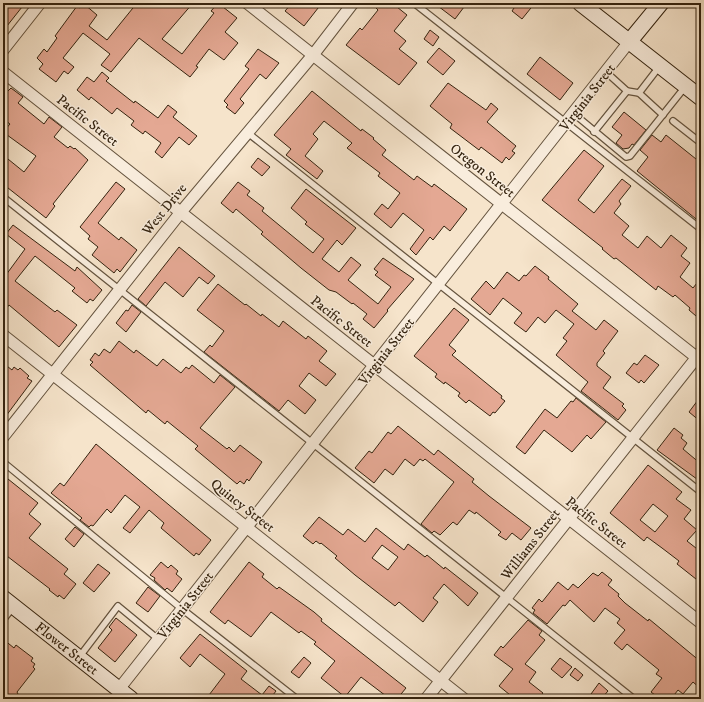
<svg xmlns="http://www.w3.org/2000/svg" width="704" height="702" viewBox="0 0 704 702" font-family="'IM FELL DW Pica',serif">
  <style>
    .building { fill: #e4a893; stroke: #34230f; fill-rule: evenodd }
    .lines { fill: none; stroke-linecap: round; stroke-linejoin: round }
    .lane-casing { stroke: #64533e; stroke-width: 8 }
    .street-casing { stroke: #64533e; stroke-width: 13 }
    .secondary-casing { stroke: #34230f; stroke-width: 17 }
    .lane { stroke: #f9eddd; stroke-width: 5.5 }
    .street { stroke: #f9eddd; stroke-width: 11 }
    .secondary { stroke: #f9eddd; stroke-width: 15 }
    .labels { text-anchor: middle; stroke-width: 3; stroke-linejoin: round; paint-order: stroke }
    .street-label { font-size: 14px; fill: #34230f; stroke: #f9eddd }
  </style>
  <rect width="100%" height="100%" fill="#f6e4cb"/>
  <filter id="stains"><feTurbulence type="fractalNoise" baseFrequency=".005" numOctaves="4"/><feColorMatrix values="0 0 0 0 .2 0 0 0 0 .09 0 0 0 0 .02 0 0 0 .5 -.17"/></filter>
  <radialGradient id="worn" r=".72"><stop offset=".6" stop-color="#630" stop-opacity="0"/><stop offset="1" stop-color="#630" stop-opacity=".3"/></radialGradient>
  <g class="building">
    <polygon points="3,3 17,3 22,7 3,31"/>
    <polygon points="137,3 193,3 162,39 182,54 214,13 211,11 218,3 237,18 225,32 238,43 224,60 209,49 196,66 198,67 190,77 139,38 111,72 101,65 110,54 83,33 63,58 74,67 68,74 64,71 56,82 39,69 43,64 37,58 44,49 47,52 57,38 55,36 77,6 80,8 84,4 97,15 89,26 107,40"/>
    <polygon points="292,3 322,3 304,26 285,11"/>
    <polygon points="380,3 392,3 407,15 394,31 406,41 399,49 417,63 399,85 346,45 360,28 362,30 378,10 376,8"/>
    <polygon points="434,3 467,3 455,19"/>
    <polygon points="507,3 535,3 522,19 512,11 514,8"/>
    <polygon points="430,30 439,37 433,46 424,39"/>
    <polygon points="439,48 455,61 443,75 427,62"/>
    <polygon points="258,49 279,63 266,79 260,74 240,99 244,103 235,114 226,107 228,105 224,101 249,69 245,66"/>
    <polygon points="540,57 573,83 560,100 527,74"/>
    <polygon points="102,72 109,78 106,81 134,103 135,101 158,118 168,105 177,112 173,117 197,136 189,145 179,137 162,158 155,152 161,143 145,131 143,134 131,125 134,121 117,108 112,114 91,97 89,100 77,90 87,77 94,82"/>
    <polygon points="448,83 486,110 491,103 498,109 487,122 516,146 512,151 515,153 509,160 506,157 502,163 481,147 479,150 450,128 452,124 430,106"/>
    <polygon points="11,88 23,97 18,103 44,124 49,117 62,127 54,137 68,148 70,146 74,149 75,148 88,160 53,204 55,206 46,218 3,184 3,155 24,172 36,156 3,132 10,124 3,119 3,89 7,92"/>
    <polygon points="312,91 361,131 362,129 374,138 373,139 386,150 382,155 414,180 417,176 432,187 434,184 467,209 450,231 444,226 433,240 430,237 416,255 410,249 424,230 403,213 391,228 374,214 382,204 388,209 400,193 378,176 380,173 347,148 352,143 324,121 313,134 318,139 305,156 323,171 317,179 286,155 291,149 274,135"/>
    <polygon points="624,112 646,130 634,145 632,144 629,148 623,149 616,143 622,135 612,127"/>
    <polygon points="652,135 661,142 666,135 701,163 701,223 637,171 648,157 640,150"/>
    <polygon points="584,150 604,166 578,200 594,213 622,179 631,186 619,201 621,204 614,213 629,226 622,235 638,248 647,236 661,248 671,235 687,248 681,256 690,263 680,277 693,288 701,278 701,309 696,316 689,310 690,308 675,295 673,297 658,286 656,290 616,258 614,259 602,249 603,248 542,200"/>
    <polygon points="258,158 270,167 262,176 251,167"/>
    <polygon points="116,182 125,189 98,223 119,240 121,237 137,250 120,272 117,269 114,273 92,255 98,247 88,239 90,236 80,227"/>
    <polygon points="238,182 250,191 247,195 264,208 262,211 313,253 324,239 305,224 307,222 291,208 306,189 356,228 342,245 337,240 322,259 339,272 351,257 361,265 348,280 378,304 391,287 375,275 378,272 374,269 383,258 414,279 387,310 388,311 374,328 363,319 367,314 353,303 352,304 336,292 329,290 301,268 261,234 263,232 236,209 233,213 221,203"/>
    <polygon points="13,225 75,271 77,267 102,290 93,301 90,299 87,303 72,291 75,288 35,256 15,281 55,312 57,310 77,325 59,347 9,305 3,313 3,279 25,249 6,234"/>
    <polygon points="179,247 215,276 208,284 199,277 183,297 165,282 146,306 138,299"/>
    <polygon points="535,266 549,277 548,279 578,304 572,311 596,330 604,320 618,331 603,351 605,353 597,363 597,366 611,377 603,388 624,404 622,406 626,410 618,420 581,391 588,382 556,355 567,341 563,338 574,324 556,310 545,323 538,317 526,332 514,323 522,313 503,298 490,315 471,299 486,281 494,289 507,272 519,281 524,275 526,276"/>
    <polygon points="218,284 245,305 246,304 261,316 262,314 279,327 283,321 306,339 308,336 327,351 319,361 336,374 326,386 309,373 299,386 316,400 305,414 288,400 279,411 204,352 210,345 212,347 224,331 197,310"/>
    <polygon points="132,305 141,312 126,332 116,323 126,310 128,311"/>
    <polygon points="454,308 469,320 449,345 456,351 452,355 502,396 501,398 505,401 495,413 493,412 490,416 469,400 466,403 458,396 460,393 445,382 444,384 435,377 437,374 414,356"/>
    <polygon points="119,341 134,353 136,350 157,366 163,359 181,373 186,367 189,369 192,365 214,383 220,375 235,387 200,428 227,449 229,447 234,452 240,445 262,462 249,481 247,479 244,484 240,481 237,484 195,449 198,446 167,421 165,424 148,410 146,413 90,365 93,362 90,360 95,353 99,356 104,349 110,353"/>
    <polygon points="645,355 659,365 644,383 641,380 639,383 626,373 634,363 637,365"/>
    <polygon points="3,363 12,370 14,367 18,370 20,368 29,376 27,378 32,381 3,420"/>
    <polygon points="701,396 701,422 689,412"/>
    <polygon points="576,398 606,422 591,439 587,435 572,452 544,430 525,454 516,447 545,409 557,418 571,401 573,402"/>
    <polygon points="398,426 434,455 438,450 474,479 472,482 489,496 531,528 521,540 512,533 506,540 498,535 501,532 476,512 475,514 469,510 457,525 453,522 440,535 434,531 432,533 421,524 454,482 425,459 423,461 420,459 414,466 405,459 393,475 385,469 374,483 355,468 369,451 372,453 388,432 391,434"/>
    <polygon points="674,428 683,435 681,438 687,443 683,449 701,464 701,482 657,450"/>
    <polygon points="96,444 211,540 199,555 196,553 194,556 161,528 164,523 149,510 130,533 123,528 140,507 125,495 111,513 107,509 93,526 91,525 89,527 80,520 82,518 51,493 60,483 64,486"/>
    <path d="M648,465L682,492L676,499L691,510L684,519L697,530L687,541L701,552V583L677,564L679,561L662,548L647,537L644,541L610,513ZM653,504L668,516L655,532L640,520Z"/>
    <polygon points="3,475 38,503 29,514 41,524 29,538 68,569 64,574 76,584 64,599 59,595 58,597 49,590 50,589 3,553"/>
    <path d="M319,517L343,535L348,529L365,542L376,528L404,550L408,544L425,557L427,555L444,569L445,567L478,593L468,606L444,584L433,598L438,602L423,622L399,602L395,606L355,575L335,558L337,556L321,543L320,544L316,541L313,544L303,536ZM382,545L398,557L388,570L372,558Z"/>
    <polygon points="75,527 84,534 74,547 65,539"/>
    <polygon points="161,562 168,568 171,565 178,571 176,574 182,579 172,592 167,588 165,590 154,580 155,578 150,575"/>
    <polygon points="249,562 264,574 262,577 277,589 279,587 314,612 322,619 321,621 406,688 397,699 390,699 361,677 345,697 321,678 335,661 314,644 316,642 301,631 299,633 271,612 251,637 228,620 225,624 210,612"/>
    <polygon points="98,564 110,573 94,592 83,583"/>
    <polygon points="602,572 612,580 608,585 619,594 618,596 625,603 648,621 649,619 701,662 701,689 693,682 683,694 678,690 671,699 660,699 651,692 662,678 656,674 659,670 627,644 622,650 614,643 625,630 617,623 620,619 605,608 594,622 570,600 565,606 563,605 547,624 533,613 535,610 532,608 539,599 542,602 558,582 568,590 573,584 578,588 593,573 598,576"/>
    <polygon points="148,587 160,596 148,612 136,603"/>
    <polygon points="116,618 137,635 115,662 98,648 112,630 109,627"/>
    <polygon points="528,620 542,631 539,635 545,640 525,664 536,672 529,682 543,693 538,699 515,699 499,686 513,669 494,655 501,646 503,648"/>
    <polygon points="200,634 247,671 241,679 262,695 269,686 276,691 270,699 206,699 225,674 200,654 190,667 180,658"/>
    <polygon points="3,639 14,648 16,645 33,658 31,661 35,664 33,667 35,669 17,692 18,694 14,699 3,699"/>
    <polygon points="304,657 311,663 299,678 291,672"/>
    <polygon points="560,658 572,667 562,678 551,669"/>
    <polygon points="575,668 583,675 578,681 570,675"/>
    <polygon points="599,683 608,691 601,699 598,699 591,694"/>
  </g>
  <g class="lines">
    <g class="lane-casing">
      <g id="lane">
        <polyline points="414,3 701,229"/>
        <polyline points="606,72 627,91 639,93 663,115"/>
        <polyline points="639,93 659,67"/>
        <polyline points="573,113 626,157 630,156 685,87"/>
        <polyline points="673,121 701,143"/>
        <polyline points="594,132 627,91"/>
        <polyline points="248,133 701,492"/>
        <polyline points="3,197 634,699"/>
        <polyline points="3,462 182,609 297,699"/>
        <polyline points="3,620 14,606"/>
        <polyline points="80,656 118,606 158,639"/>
      </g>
    </g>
    <g class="street-casing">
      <g id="street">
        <polyline points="247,3 701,361"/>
        <polyline points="3,50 40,3"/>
        <polyline points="3,72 701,623"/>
        <polyline points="3,335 464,699"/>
        <polyline points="3,437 181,212 313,55 353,3"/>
        <polyline points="119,689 629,42"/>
        <polyline points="426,699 701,352"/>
      </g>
    </g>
    <g class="secondary-casing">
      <g id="secondary">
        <polyline points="580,3 701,98"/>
        <polyline points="629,42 661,3"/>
        <polyline points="3,598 131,699"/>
      </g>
    </g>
    <use href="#lane" class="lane"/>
    <use href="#street" class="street"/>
    <use href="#secondary" class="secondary"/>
  </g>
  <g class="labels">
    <g class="street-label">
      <text transform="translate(587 97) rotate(-52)" y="5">Virginia Street</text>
      <text transform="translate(88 120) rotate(38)" y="5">Pacific Street</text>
      <text transform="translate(483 170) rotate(38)" y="5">Oregon Street</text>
      <text transform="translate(164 209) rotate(-51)" y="5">West Drive</text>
      <text transform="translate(342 321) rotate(38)" y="5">Pacific Street</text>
      <text transform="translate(386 351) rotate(-52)" y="5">Virginia Street</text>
      <text transform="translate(243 505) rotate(38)" y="5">Quincy Street</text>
      <text transform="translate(597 522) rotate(38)" y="5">Pacific Street</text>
      <text transform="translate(530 544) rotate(-52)" y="5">Williams Street</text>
      <text transform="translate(185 605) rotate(-52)" y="5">Virginia Street</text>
      <text transform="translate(67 648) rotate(38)" y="5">Flower Street</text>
    </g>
  </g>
  <rect width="704" height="702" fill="none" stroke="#f6e4cb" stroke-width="16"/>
  <rect x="4" y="4" width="696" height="694" fill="none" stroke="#34230f" stroke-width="2"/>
  <rect x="8" y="8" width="688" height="686" fill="none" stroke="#34230f"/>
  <rect width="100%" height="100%" filter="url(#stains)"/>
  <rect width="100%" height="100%" fill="url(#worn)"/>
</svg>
